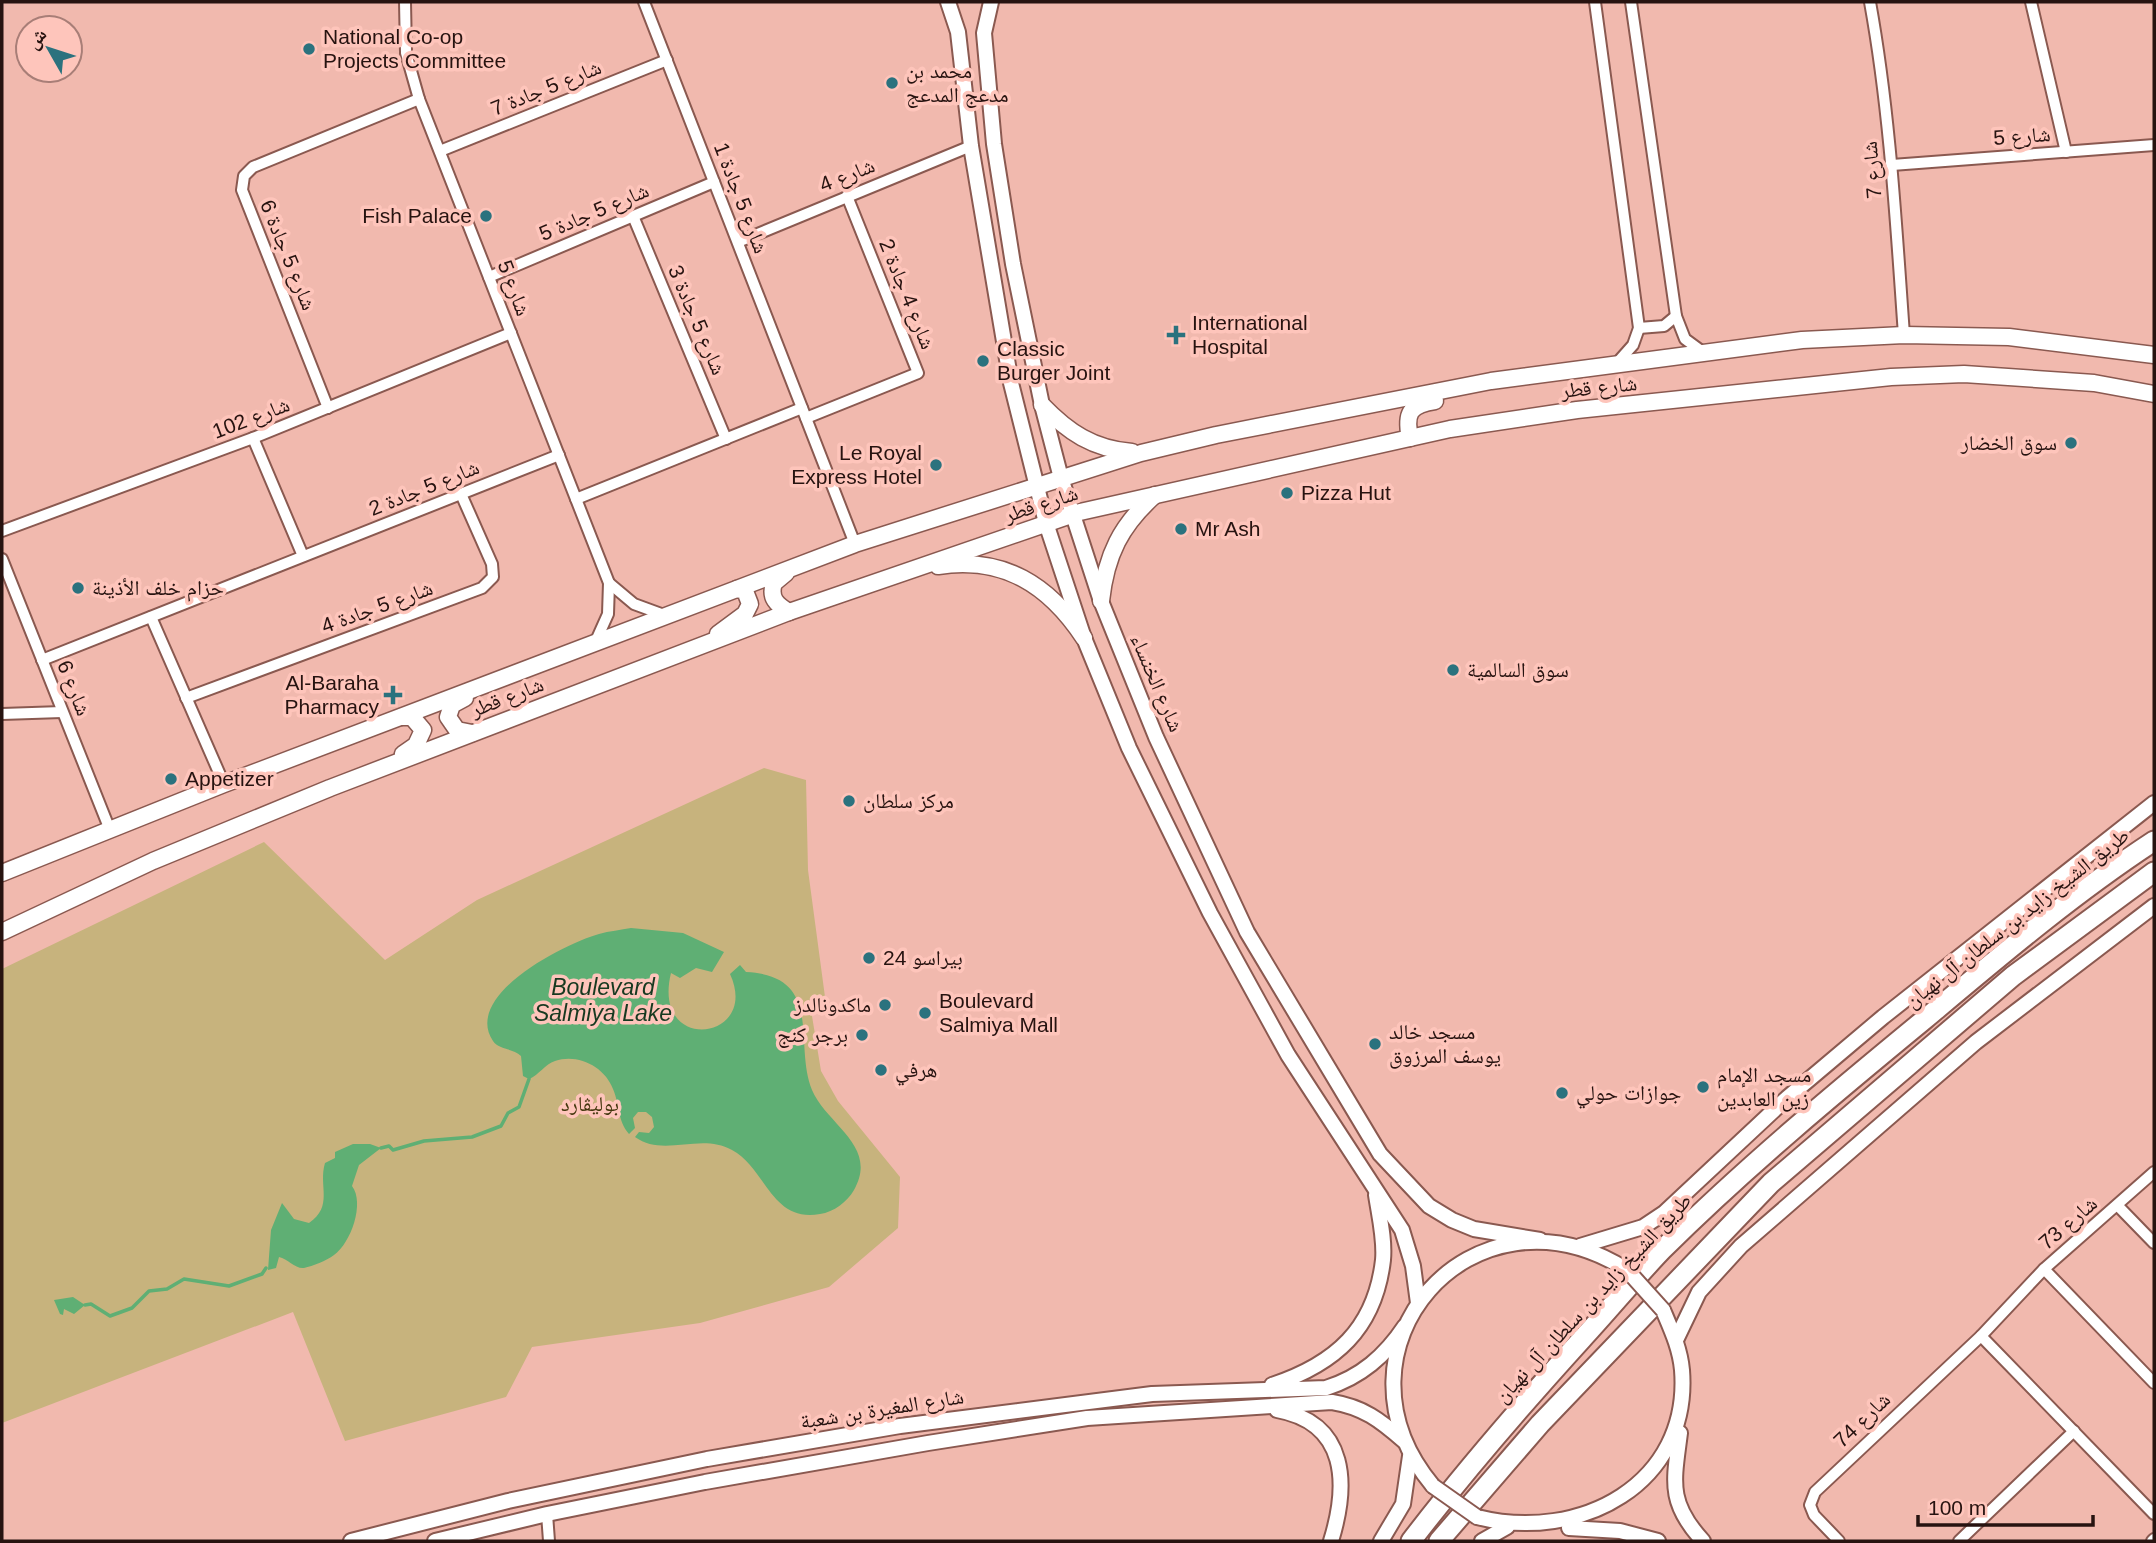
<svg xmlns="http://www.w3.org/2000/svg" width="2156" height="1543" viewBox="0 0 2156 1543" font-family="Helvetica,'Noto Naskh Arabic',sans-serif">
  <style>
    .green { fill: #c7b37d }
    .water { fill: #5faf74 }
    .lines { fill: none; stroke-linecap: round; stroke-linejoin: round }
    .stream { stroke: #5faf74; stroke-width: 3.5 }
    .street-casing { stroke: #8a5950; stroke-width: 14 }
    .secondary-casing { stroke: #8a5950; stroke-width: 18 }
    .primary-casing { stroke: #8a5950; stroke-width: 19 }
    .highway-casing { stroke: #8a5950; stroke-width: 23 }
    .street { stroke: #fff; stroke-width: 10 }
    .secondary { stroke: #fff; stroke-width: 14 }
    .primary { stroke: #fff; stroke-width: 16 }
    .highway { stroke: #fff; stroke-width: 19 }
    .secondary-bridge-casing { stroke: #8a5950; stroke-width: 18; stroke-linecap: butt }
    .secondary-bridge { stroke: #fff; stroke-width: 14 }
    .poi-dot { fill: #2b727e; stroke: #fec5bb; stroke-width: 2.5 }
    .labels { text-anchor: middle; stroke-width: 7; stroke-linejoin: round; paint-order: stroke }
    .poi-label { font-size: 21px; fill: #271310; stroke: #fec5bb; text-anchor: start }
    .street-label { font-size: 21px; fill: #271310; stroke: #fec5bb }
    .park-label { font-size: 21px; fill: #43360d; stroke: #fec5bb }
    .water-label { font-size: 23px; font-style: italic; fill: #173920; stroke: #fec5bb }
  </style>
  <rect width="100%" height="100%" fill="#f1b9ae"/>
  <polygon class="green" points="764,768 806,780 808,870 825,997 812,1016 821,1071 838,1101 900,1177 898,1228 829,1287 700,1323 532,1347 506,1397 345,1441 293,1312 2,1423 2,969 264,842 385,960 477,900"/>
  <g class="water">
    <path d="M631,928L683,933L724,952L712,972L696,968L680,978L671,973C651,1055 761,1041 730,974L740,965L746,972C825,976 793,1043 812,1090C827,1125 879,1146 854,1190C847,1202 834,1212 820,1214C771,1223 766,1168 732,1150C700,1132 664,1158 635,1137L639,1132L649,1133L654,1127L652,1117L646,1112H638L633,1118L635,1128L629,1134C617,1120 620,1105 613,1089C605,1067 578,1053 555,1061C545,1064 539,1075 529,1079L523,1076L521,1056C513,1048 499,1050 493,1041C462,995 566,943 599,934C609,931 621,930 631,928Z"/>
    <path d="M353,1144H370L381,1148L359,1165L352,1186C365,1203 351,1243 334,1255C326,1261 313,1266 304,1268C295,1269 288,1259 279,1257L276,1268L268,1270L271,1230L282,1203L294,1219L309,1223C334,1206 318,1186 325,1163L335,1158V1152Z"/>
    <polygon points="73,1297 85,1305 74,1314 64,1309 63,1315 60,1314 54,1300"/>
  </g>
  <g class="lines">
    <g class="stream">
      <polyline points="381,1148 389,1146 393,1150 424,1141 472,1137 501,1126 508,1113 519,1107 529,1079"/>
      <polyline points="85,1305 91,1304 110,1316 132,1308 149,1291 167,1289 184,1279 229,1286 262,1274 266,1268"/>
    </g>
    <g class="street-casing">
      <g id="street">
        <polyline points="405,2 406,53 419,99 609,583 608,614 595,643"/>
        <polyline points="644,2 855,544"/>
        <polyline points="1595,2 1639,328 1633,345 1617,363"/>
        <polyline points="1631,2 1676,316 1685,339 1704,353"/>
        <path d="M1870,2C1890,112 1896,224 1904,335"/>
        <polyline points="2031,2 2066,152"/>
        <polyline points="440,151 667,60"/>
        <polyline points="1892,165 2154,145"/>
        <polyline points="633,216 726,439"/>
        <polyline points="738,242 971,146"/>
        <polyline points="489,277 714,182"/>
        <polyline points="1639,328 1664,326 1676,316"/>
        <polyline points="328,408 242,190 244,176 253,167 419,99"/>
        <polyline points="806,418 918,373 847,196"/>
        <polyline points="253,438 303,556"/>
        <polyline points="576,499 802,408"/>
        <polyline points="2,531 253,438 511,333"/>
        <polyline points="2,559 110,830"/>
        <polyline points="609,583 634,604 664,615"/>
        <polyline points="151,617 224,784"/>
        <polyline points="42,660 559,455"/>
        <polyline points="186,698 482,588 493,577 492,564 461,494"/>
        <polyline points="2,714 62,712"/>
        <polyline points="2118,1206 2154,1243"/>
        <polyline points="2044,1269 2154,1383"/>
        <polyline points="1981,1336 2154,1514"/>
        <polyline points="547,1514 549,1541"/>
        <polyline points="1839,1541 1814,1515 1810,1505 1815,1492 1981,1336 2044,1269 2154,1172"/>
        <polyline points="1959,1541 2074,1431"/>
        <polyline points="2152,1541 2154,1539"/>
      </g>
    </g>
    <g class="secondary-casing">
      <g id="secondary">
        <polyline points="948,2 958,32 971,146 1011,383 1046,523 1084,638 1129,748 1210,913 1288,1055 1402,1230 1413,1266 1418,1303"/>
        <polyline points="991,2 984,33 994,144 1013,264 1042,405 1061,478 1101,601 1156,737 1247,932 1380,1154 1429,1206 1452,1220 1474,1229 1540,1240"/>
        <polyline points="1580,1246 1643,1227 1664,1213 1787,1098 1883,1017 2154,803"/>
        <polyline points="1676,1340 1699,1292 1741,1246 1976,1042 2154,906"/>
        <path d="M1272,1385C1335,1364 1375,1329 1383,1260C1385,1239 1379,1215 1376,1195"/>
        <path d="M1277,1410C1349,1423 1348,1486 1331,1541"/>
        <path d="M1680,1433C1674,1481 1667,1502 1703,1541"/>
        <path d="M1433,1486C1319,1350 1472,1172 1627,1270"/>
        <path d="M1477,1517C1580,1543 1691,1484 1682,1370C1680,1348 1671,1329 1663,1310"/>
        <polyline points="1569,1528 1620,1531 1658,1541"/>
        <path d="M351,1541L508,1501L707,1459L900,1426L1152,1394L1326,1388C1361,1377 1385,1356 1405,1326"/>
        <path d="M435,1541L547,1514L705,1482L928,1443L1087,1418L1332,1402C1363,1407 1380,1420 1404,1441"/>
        <polyline points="1381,1541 1403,1504 1410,1456"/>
        <polyline points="1482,1541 1507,1527"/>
      </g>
    </g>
    <g class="primary-casing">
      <g id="primary">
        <path d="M1042,405C1068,432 1093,449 1132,452"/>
        <path d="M1410,438C1405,414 1409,405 1435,401"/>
        <path d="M938,566C1004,556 1049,585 1084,638"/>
        <path d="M786,573L774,583C769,598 777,605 789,612"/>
        <path d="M1101,601C1106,555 1121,525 1155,495"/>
        <polyline points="718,634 745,614 750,604 745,591 737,589"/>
        <polyline points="465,698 452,705 448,717 457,730 472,733"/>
        <polyline points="402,717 412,717 423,730 416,745 403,754"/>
        <polyline points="2,873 224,784 855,544 1141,453 1216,435 1491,381 1802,340 1904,335 2009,337 2154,355"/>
        <polyline points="2,932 153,861 330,788 789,612 1080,512 1450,429 1577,410 1891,377 1964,374 2094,383 2154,394"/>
      </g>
    </g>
    <g class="highway-casing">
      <g id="highway">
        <path d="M1411,1541C1465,1471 1522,1405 1582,1339C1609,1310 1635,1278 1663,1249C1746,1167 1835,1093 1925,1019C1999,957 2073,894 2154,841"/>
        <polyline points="1439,1541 1540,1424 1771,1183 2013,976 2154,872"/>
      </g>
    </g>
    <use href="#street" class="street"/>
    <use href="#secondary" class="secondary"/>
    <use href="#primary" class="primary"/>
    <use href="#highway" class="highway"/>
    <g class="secondary-bridge-casing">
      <g id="secondary-bridge">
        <polyline points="1627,1270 1663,1310"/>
        <polyline points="1433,1486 1477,1517"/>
      </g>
    </g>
    <use href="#secondary-bridge" class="secondary-bridge"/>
  </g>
  <g class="poi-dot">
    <circle cx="309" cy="49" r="7"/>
    <circle cx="892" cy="83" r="7"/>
    <circle cx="486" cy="216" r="7"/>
    <path d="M1172.5 324.5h7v7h7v7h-7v7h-7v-7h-7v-7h7z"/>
    <circle cx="983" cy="361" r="7"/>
    <circle cx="2071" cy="443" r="7"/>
    <circle cx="936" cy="465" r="7"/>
    <circle cx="1287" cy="493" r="7"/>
    <circle cx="1181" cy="529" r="7"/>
    <circle cx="78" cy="588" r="7"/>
    <circle cx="1453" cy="670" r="7"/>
    <path d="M389.5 684.5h7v7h7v7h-7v7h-7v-7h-7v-7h7z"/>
    <circle cx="171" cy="779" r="7"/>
    <circle cx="849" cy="801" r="7"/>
    <circle cx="869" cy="958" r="7"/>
    <circle cx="885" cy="1005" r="7"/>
    <circle cx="925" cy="1013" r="7"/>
    <circle cx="862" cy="1035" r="7"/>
    <circle cx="1375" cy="1044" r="7"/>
    <circle cx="881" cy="1070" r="7"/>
    <circle cx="1703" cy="1087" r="7"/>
    <circle cx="1562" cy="1093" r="7"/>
  </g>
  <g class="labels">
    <g class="poi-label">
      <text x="323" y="44">National Co-op<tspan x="323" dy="24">Projects Committee</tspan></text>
      <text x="906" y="78">محمد بن<tspan x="906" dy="24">مدعج المدعج</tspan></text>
      <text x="472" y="223" text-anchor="end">Fish Palace</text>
      <text x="1192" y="330">International<tspan x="1192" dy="24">Hospital</tspan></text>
      <text x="997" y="356">Classic<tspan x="997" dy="24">Burger Joint</tspan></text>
      <text x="2057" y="450" text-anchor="end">سوق الخضار</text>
      <text x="922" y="460" text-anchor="end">Le Royal<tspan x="922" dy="24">Express Hotel</tspan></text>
      <text x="1301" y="500">Pizza Hut</text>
      <text x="1195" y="536">Mr Ash</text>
      <text x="92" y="595">حزام خلف الأذينة</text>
      <text x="1467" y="677">سوق السالمية</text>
      <text x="379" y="690" text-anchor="end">Al-Baraha<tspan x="379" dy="24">Pharmacy</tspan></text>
      <text x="185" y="786">Appetizer</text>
      <text x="863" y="808">مركز سلطان</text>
      <text x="883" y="965">24 بيراسو</text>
      <text x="939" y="1008">Boulevard<tspan x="939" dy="24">Salmiya Mall</tspan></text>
      <text x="871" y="1012" text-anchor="end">ماكدونالدز</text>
      <text x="1389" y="1039">مسجد خالد<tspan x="1389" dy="24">يوسف المرزوق</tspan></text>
      <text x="848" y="1042" text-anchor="end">برجر كنج</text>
      <text x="895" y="1077">هرفي</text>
      <text x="1717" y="1082">مسجد الإمام<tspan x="1717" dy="24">زين العابدين</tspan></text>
      <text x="1576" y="1100">جوازات حولي</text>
    </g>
    <g class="street-label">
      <text transform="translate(546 88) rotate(-22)" y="7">شارع 5 جادة 7</text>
      <text transform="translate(2022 136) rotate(-4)" y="7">شارع 5</text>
      <text transform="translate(1872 170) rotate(-95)" y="7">شارع 7</text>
      <text transform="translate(847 175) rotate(-22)" y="7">شارع 4</text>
      <text transform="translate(741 198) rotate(69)" y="7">شارع 5 جادة 1</text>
      <text transform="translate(594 212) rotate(-23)" y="7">شارع 5 جادة 5</text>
      <text transform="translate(288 255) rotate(68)" y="7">شارع 5 جادة 6</text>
      <text transform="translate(514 288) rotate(69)" y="7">شارع 5</text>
      <text transform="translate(907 294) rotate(68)" y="7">شارع 4 جادة 2</text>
      <text transform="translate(697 320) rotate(67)" y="7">شارع 5 جادة 3</text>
      <text transform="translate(1599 387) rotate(-6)" y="7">شارع قطر</text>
      <text transform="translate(251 418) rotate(-21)" y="7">شارع 102</text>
      <text transform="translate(424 488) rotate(-22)" y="7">شارع 5 جادة 2</text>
      <text transform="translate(1041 504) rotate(-18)" y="7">شارع قطر</text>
      <text transform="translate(377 607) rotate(-20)" y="7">شارع 5 جادة 4</text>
      <text transform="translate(1157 683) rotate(67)" y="7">شارع الخنساء</text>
      <text transform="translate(74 688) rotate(68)" y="7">شارع 6</text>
      <text transform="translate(507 697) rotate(-21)" y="7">شارع قطر</text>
      <text transform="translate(2017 918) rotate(-38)" y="7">طريق الشيخ زايد بن سلطان آل نهيان</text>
      <text transform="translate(2068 1223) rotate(-41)" y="7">شارع 73</text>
      <text transform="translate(1593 1298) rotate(-47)" y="7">طريق الشيخ زايد بن سلطان آل نهيان</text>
      <text transform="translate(882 1409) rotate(-9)" y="7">شارع المغيرة بن شعبة</text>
      <text transform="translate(1862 1420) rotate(-44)" y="7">شارع 74</text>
    </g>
    <g class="park-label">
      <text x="590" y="1111">بوليڤارد</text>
    </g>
    <g class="water-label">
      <text x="603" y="995">Boulevard<tspan x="603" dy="26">Salmiya Lake</tspan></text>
    </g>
  </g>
  <rect width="2156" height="1543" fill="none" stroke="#271310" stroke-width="7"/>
  <g transform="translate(49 49) rotate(309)"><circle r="33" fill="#fec5bb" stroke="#a87e77" stroke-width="2"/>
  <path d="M0-5L12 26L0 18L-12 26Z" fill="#2b727e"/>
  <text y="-10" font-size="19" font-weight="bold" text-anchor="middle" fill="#271310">ش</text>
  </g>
  <path d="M1918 1515v10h175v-10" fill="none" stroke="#271310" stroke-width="3.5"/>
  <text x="1928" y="1515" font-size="21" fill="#271310" stroke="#fec5bb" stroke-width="5" paint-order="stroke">100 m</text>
</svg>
